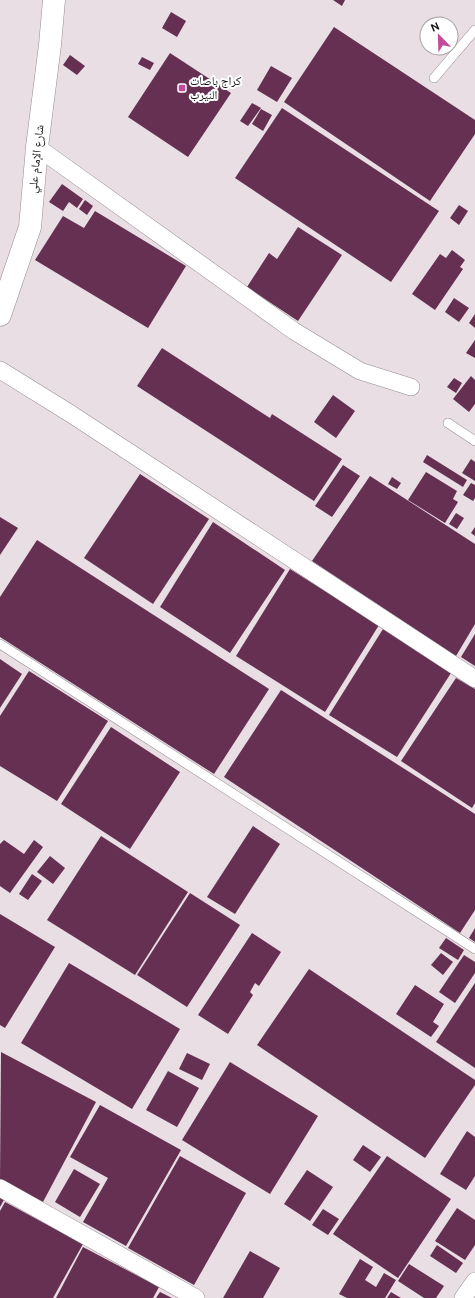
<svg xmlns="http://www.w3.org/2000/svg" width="475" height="1298" viewBox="0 0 475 1298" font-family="Ubuntu,'Noto Naskh Arabic',sans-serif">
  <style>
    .building { fill: #653052 }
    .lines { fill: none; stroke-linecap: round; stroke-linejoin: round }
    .lane-casing { stroke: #958c91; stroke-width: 10 }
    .street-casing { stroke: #958c91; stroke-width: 18 }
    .secondary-casing { stroke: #958c91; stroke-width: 23 }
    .lane { stroke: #fff; stroke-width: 9 }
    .street { stroke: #fff; stroke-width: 17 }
    .secondary { stroke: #fff; stroke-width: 22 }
    .poi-dot { fill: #c3499b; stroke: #fff; stroke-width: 1.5 }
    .labels { text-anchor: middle; stroke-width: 4; stroke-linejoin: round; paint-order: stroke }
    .poi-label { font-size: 12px; fill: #181516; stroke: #fff; text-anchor: start }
    .street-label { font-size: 12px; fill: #181516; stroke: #fff }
  </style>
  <rect width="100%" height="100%" fill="#e8dee4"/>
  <g class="building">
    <polygon points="333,0 345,0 342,6"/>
    <polygon points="171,12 186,21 177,37 162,28"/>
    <polygon points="334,27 475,120 475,134 430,201 284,102"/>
    <polygon points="170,53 231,93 188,157 128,117"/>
    <polygon points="70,55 85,66 77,75 63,65"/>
    <polygon points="142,57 154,63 150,70 138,64"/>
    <polygon points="271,66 292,78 277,102 257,90"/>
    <polygon points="252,103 261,108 248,126 240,121"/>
    <polygon points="282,108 439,211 391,282 235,178"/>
    <polygon points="261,109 272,115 263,131 252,124"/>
    <polygon points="62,184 83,199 77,208 69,202 63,211 49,202"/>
    <polygon points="85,200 93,206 87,215 79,209"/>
    <polygon points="459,205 468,211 459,225 450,218"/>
    <polygon points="95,211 186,266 148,328 35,260 63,216 84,228"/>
    <polygon points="298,227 342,255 298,321 247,287 269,253 277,259"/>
    <polygon points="452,250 465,260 460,267 463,269 435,310 412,294 440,254 446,258"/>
    <polygon points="454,298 469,308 459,322 445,312"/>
    <polygon points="475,314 475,328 469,323"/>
    <polygon points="475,340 475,358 466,353"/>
    <polygon points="162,348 270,418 272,414 342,459 314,501 137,386"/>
    <polygon points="471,376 475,380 475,404 469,412 453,399"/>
    <polygon points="454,378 462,383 456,393 447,387"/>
    <polygon points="333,395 355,411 336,438 314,422"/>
    <polygon points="427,455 467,480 463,487 423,462"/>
    <polygon points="471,459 475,462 475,481 462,473"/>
    <polygon points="343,465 360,476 332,517 315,506"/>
    <polygon points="426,472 457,491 453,499 458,502 445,523 408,500"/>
    <polygon points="140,474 209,519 153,604 84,558"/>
    <polygon points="370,476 475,544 475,624 456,656 312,561"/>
    <polygon points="392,477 401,483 397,489 388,484"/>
    <polygon points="471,483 475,485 475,498 473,501 463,495"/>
    <polygon points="456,513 464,518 457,529 449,524"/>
    <polygon points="0,517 18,528 0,555"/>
    <polygon points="213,522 285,570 230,653 160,607"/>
    <polygon points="475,527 475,536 471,533"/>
    <polygon points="37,540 269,689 214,774 0,637 0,597"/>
    <polygon points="290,569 379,625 325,712 236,656"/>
    <polygon points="383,629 451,673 397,757 329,715"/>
    <polygon points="475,634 475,666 461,657"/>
    <polygon points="0,659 22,674 0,708"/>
    <polygon points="29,671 108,721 57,801 0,766 0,716"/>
    <polygon points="456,678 475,689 475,803 472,808 401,761"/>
    <polygon points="281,690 475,814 475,910 460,933 224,777"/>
    <polygon points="111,727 180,772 130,849 61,804"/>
    <polygon points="253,826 280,844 235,914 207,897"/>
    <polygon points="101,836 188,892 135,975 47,920"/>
    <polygon points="4,840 24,854 34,840 43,847 10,893 0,886 0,844"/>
    <polygon points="50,856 65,868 53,884 37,872"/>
    <polygon points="32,874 42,881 28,900 19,894"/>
    <polygon points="190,893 240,925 187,1007 137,975"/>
    <polygon points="0,914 55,947 5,1028 0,1025"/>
    <polygon points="475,928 475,942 469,938"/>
    <polygon points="252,933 281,952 259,986 255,983 250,992 253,995 228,1034 198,1015"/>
    <polygon points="446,938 464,950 458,960 439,948"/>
    <polygon points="441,953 453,962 443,975 431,965"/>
    <polygon points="464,955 475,962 475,973 455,1003 439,992"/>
    <polygon points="69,963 180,1029 132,1109 21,1043"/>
    <polygon points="309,969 475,1080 475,1085 425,1158 257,1045"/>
    <polygon points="475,983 475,1068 436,1042"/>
    <polygon points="415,985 444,1004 433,1022 439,1026 431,1037 396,1014"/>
    <polygon points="1,1052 96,1102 43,1202 0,1179"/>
    <polygon points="187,1053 210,1064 202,1080 179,1069"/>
    <polygon points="230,1062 318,1116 270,1194 182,1140"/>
    <polygon points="168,1071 199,1088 177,1127 146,1110"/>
    <polygon points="100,1105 181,1150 126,1246 83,1222 108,1178 70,1157"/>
    <polygon points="467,1131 475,1137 475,1176 466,1190 440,1174"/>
    <polygon points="363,1145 381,1157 370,1172 353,1160"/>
    <polygon points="180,1156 246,1193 194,1285 128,1248"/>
    <polygon points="387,1156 451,1199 398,1278 333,1234"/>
    <polygon points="74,1169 100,1184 80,1217 55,1202"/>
    <polygon points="307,1170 333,1187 310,1221 284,1204"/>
    <polygon points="0,1195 5,1198 0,1207"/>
    <polygon points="5,1202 83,1244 53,1298 0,1298 0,1211"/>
    <polygon points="457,1208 475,1220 475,1245 465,1260 435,1241"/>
    <polygon points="323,1209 339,1219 328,1235 312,1225"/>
    <polygon points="437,1245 463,1263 456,1273 430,1256"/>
    <polygon points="83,1247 159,1287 153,1298 56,1298"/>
    <polygon points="250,1251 280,1268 263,1298 223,1298"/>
    <polygon points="360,1259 373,1267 365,1280 376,1287 384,1273 396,1280 385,1298 347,1298 339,1294"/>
    <polygon points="409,1264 444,1286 436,1298 424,1298 398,1281"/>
    <polygon points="160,1292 172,1298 156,1298"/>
    <polygon points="391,1292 401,1298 387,1298"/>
  </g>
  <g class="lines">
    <g class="lane-casing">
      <g id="lane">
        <polyline points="434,78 475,30"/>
        <polyline points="448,423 475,441"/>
        <polyline points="0,644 475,949"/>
      </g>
    </g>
    <g class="street-casing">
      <g id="street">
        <polyline points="37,147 294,331 360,371 411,387"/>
        <polyline points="0,370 71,414 475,679"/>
        <polyline points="0,1188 196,1298"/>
        <polyline points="463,1298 475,1281"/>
      </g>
    </g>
    <g class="secondary-casing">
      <polyline id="secondary" points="0,315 30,227 37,147 50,45 54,0"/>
    </g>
    <use href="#lane" class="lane"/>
    <use href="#street" class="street"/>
    <use href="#secondary" class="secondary"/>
  </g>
  <rect class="poi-dot" x="178" y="84" width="8" height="8" rx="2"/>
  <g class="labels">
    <g class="poi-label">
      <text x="190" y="85">كراج باصات<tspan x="190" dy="14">النيرب</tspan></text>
    </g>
    <g class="street-label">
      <text transform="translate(36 159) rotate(-84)" y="4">شارع الإمام علي</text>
    </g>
  </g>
  <g transform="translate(439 36) rotate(337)"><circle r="19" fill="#ffffff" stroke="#a3a1a2"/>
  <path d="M0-3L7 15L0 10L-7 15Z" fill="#c3499b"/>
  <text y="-6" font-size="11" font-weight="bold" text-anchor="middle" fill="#181516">N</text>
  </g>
</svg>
